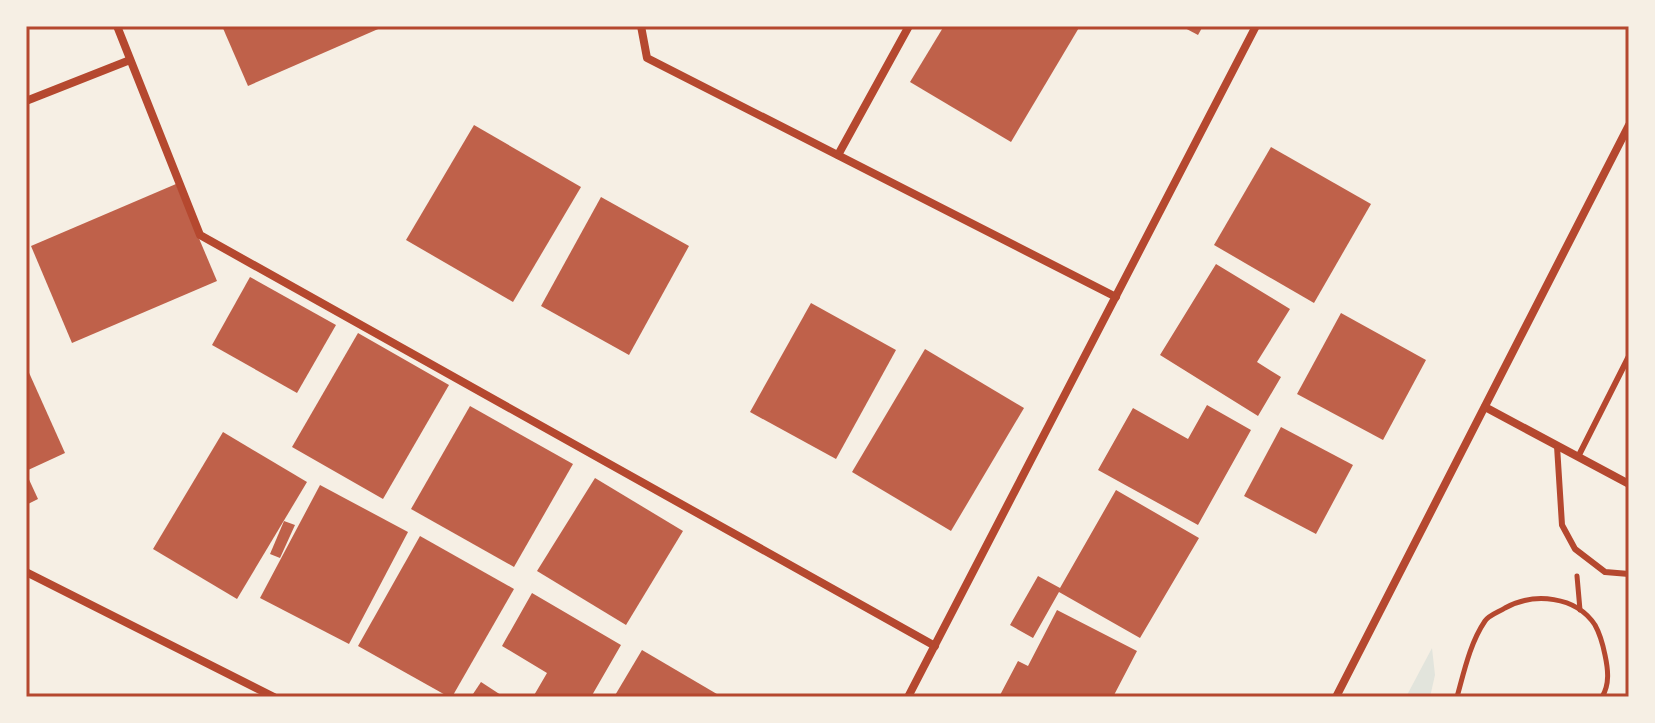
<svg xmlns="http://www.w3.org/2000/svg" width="1655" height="723" viewBox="0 0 1655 723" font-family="'Varela Round',sans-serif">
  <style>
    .green { fill: #e2e4dc }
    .building { fill: #bf614a }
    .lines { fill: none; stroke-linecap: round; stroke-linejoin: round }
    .path { stroke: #b5482f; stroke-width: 5 }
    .service { stroke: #b5482f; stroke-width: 6 }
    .minor { stroke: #b5482f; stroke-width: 8 }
    .neatline { fill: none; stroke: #b5482f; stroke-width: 3 }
  </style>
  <rect width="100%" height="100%" fill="#f6efe4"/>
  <polygon class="green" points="1432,648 1435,675 1430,697 1406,697"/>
  <g class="building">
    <polygon points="222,26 385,26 248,86"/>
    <polygon points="944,26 1080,26 1011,142 910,82"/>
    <polygon points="1181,26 1203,26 1198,35"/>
    <polygon points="474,125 581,187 513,302 406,240"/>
    <polygon points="1271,147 1371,204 1314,303 1214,245"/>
    <polygon points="176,184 217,281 72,343 31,246"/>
    <polygon points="601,197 689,246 629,355 541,306"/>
    <polygon points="1216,264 1290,309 1257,362 1281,377 1258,416 1160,355"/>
    <polygon points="250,277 336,325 297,393 212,345"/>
    <polygon points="811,303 896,350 836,459 750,412"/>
    <polygon points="1341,313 1426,360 1383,440 1297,394"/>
    <polygon points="358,333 449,385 383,499 292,447"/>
    <polygon points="925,349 1024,408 951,531 852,472"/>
    <polygon points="26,366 65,453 26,471"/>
    <polygon points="1207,405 1251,430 1198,525 1098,470 1133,408 1188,439"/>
    <polygon points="470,406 573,464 514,567 411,509"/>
    <polygon points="1281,427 1353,465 1316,534 1244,496"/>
    <polygon points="223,432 307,482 237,599 153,549"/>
    <polygon points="26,473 38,499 26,505"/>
    <polygon points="595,478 683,531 626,625 537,571"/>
    <polygon points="320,485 408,532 349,644 260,598"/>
    <polygon points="1116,490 1199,538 1140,638 1059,592 1033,638 1010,625 1038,576 1060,588"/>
    <polygon points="284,521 295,525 280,558 270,554"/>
    <polygon points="420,536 514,589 452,697 449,697 358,646"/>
    <polygon points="532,593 621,645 591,697 533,697 547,673 502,646"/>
    <polygon points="1057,610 1137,651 1113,697 999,697 1018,661 1028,666"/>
    <polygon points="642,650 722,697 614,697"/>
    <polygon points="481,682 504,697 471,697"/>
  </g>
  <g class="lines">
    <g class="path">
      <polyline points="1577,576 1580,610"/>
      <path d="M1457,697C1464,672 1470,643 1485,621C1489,615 1499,612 1505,608C1534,592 1576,596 1595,625C1600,634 1603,645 1605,655C1608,669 1610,684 1602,697"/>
    </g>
    <g class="service">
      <polyline points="1557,446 1562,525 1575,549 1605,572 1629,574"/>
      <polyline points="1578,457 1629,356"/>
    </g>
    <g class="minor">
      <polyline points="117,26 200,235 935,646"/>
      <polyline points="641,26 647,58 1116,297"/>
      <polyline points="26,101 130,60"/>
      <polyline points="838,155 909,26"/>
      <polyline points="1485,407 1629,484"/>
      <polyline points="26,572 274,697"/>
      <polyline points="908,697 1256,26"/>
      <polyline points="1336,697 1629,125"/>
    </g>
  </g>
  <rect width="1655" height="723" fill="none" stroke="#f6efe4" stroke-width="56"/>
  <rect x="28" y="28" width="1599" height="667" class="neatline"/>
</svg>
